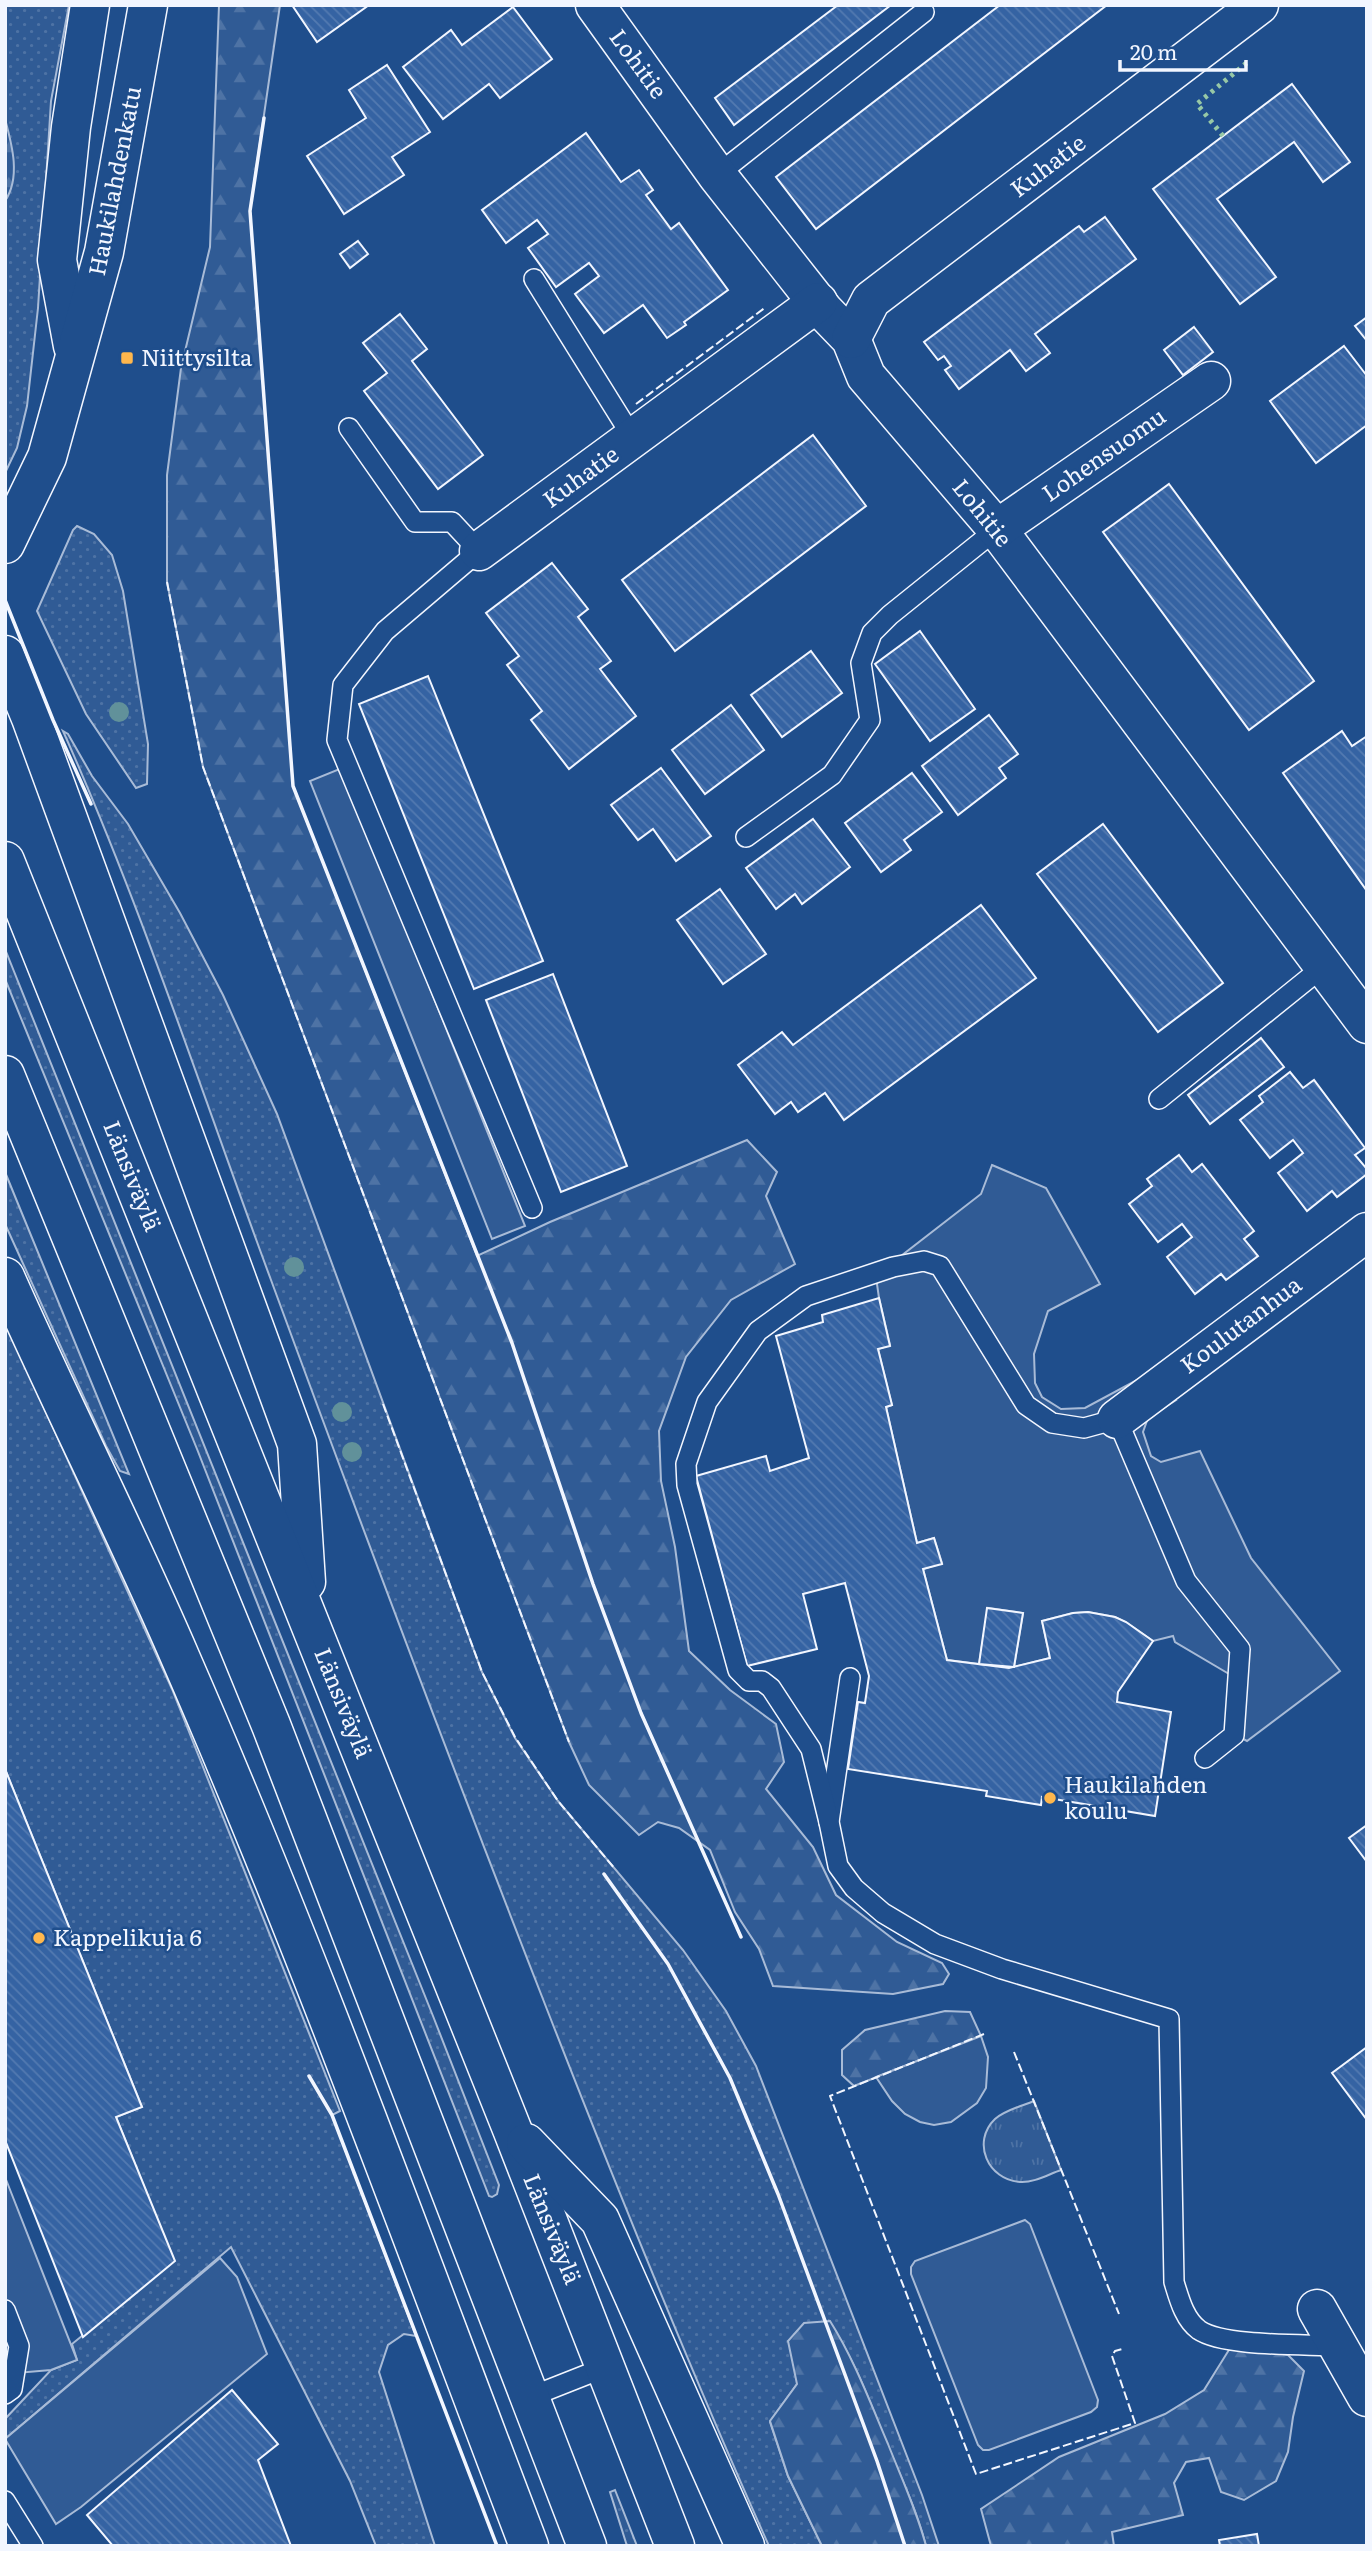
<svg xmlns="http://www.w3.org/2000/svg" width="1372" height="2551" viewBox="0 0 1372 2551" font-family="Literata,serif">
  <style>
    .grass { fill: url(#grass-dots); stroke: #a8bbd7; stroke-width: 2 }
    .forest { fill: url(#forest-firs); stroke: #a8bbd7; stroke-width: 2 }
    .park { fill: url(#park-tufts); stroke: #a8bbd7; stroke-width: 2 }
    .built { fill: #305b95; stroke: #a8bbd7; stroke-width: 2 }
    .building { fill: url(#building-back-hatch); stroke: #f2f6ff; stroke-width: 2 }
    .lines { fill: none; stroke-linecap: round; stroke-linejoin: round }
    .service-casing { stroke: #f2f6ff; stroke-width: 22 }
    .minor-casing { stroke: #f2f6ff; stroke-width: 41 }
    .primary-casing { stroke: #f2f6ff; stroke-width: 41 }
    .motorway-casing { stroke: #f2f6ff; stroke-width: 41 }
    .service { stroke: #1f4e8c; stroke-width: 19 }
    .minor { stroke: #1f4e8c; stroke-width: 38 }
    .primary { stroke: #1f4e8c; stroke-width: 38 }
    .motorway { stroke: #1f4e8c; stroke-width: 38 }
    .hedge { stroke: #97c8a6; stroke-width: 5; stroke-dasharray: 3.5 5; stroke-linecap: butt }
    .fence { stroke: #f2f6ff; stroke-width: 2; stroke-dasharray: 9 3.5; stroke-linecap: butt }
    .wall { stroke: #f2f6ff; stroke-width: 3.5 }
    .tree { fill: #61919a }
    .poi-dot { fill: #ffb74d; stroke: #1f4e8c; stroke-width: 2.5 }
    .labels { text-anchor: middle; stroke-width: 5; stroke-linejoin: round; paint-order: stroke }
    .street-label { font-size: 23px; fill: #f2f6ff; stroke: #1f4e8c }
    .poi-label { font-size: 23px; fill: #f2f6ff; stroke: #1f4e8c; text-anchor: start }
  </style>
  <defs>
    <pattern id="grass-dots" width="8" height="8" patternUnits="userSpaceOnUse" patternTransform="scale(1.75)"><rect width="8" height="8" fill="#305b95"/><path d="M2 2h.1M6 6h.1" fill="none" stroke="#4e73a5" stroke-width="1.8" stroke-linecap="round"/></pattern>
    <pattern id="forest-firs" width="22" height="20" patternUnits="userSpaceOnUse" patternTransform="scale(1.75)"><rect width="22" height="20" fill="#305b95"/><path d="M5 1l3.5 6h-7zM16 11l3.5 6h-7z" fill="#4e73a5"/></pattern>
    <pattern id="park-tufts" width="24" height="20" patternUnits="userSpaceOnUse" patternTransform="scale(1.75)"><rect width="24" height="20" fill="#305b95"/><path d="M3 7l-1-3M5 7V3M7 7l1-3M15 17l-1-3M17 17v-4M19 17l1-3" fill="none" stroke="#4e73a5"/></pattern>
    <pattern id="building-back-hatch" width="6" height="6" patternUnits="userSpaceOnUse" patternTransform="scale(1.75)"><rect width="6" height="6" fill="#3563a3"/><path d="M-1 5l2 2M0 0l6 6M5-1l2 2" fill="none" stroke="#537ab1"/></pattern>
  </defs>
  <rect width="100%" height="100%" fill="#1f4e8c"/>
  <g class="grass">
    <polygon points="5,5 69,5 51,101 38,308 27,406 17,448 5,473"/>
    <polygon points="77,526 94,534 112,555 123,591 148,744 147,784 136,788 86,714 37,611 73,530"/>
    <path d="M63,731L68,734L92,776L128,824L180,913L223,995L277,1114L482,1672L515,1738L558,1801L683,1950L726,2011L756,2066L922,2495L939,2546H926C917,2511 901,2477 887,2444C870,2402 854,2359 829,2321L797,2384L770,2422L788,2476L822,2546H769C690,2370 618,2191 548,2012C453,1769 361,1525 271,1280C203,1097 143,910 63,731Z"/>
    <polygon points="5,949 433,2016 499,2185 497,2194 492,2197 489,2196 197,1449 5,979"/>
    <polygon points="5,1172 14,1194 129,1474 120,1471 106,1446 5,1224"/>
    <polygon points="5,1322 172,1689 340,2111 332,2115 416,2336 404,2334 388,2345 379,2372 435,2546 376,2546 350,2481 231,2247 5,2439 5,2419 51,2370 77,2360 72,2344 174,2261 116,2117 142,2107 5,1769"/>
    <polygon points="615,2490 637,2546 627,2546 610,2492"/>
  </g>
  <g class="forest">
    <polygon points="219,5 280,5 250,211 293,786 477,1256 550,1222 747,1140 777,1172 766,1196 795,1264 731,1300 686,1357 659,1431 661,1481 675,1547 689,1651 730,1690 776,1724 784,1762 766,1789 813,1847 836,1895 897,1942 942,1963 949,1974 943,1984 893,1994 773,1986 759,1949 735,1912 710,1850 679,1828 658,1822 639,1835 589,1785 569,1742 203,767 167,582 167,475 181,368 210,247"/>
    <path d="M5,119C12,145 21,177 5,201Z"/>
    <polygon points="945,2011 970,2012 981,2036 854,2086 842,2075 842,2050 865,2030"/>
    <path d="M830,2321C854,2359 870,2402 888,2444C901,2477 917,2511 926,2546H822L788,2476L770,2421L797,2384L788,2341L804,2323Z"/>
    <polygon points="1232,2345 1288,2355 1304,2371 1293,2417 1288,2452 1276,2481 1244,2500 1221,2492 1209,2458 1186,2462 1174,2483 1183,2515 1112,2532 1114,2546 991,2546 981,2509 1059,2457 1165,2414 1204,2390"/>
  </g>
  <path class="park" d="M1034,2101L1061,2170C1049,2174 1034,2183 1020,2182C988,2180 971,2142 995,2119C1005,2110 1022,2106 1034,2101Z"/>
  <g class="built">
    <polygon points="342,768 525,1226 492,1239 310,781"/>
    <polygon points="992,1165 1046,1188 1100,1284 1048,1311 1034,1354 1035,1383 1042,1397 1061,1409 1085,1408 1150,1373 1176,1400 1148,1418 1143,1432 1151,1456 1161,1462 1200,1451 1251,1558 1340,1671 1247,1741 1228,1731 1229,1674 1175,1642 1173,1636 1153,1641 1126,1622 1115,1617 1088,1612 1073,1613 1042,1621 1050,1658 1014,1667 1023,1613 988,1608 979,1664 947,1660 923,1569 942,1563 934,1538 917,1543 886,1407 892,1405 878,1349 890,1345 879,1298 874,1263 897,1259 981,1194"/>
    <polygon points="981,2036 988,2057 986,2088 977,2103 951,2122 934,2125 920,2122 905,2114 892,2101 876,2077"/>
    <polygon points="5,2177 77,2360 51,2370 5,2374"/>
    <polygon points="1025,2220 1030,2224 1098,2400 1097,2407 1091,2412 989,2450 983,2450 978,2445 911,2274 911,2267 915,2261"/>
    <polygon points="220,2258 237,2277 267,2354 81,2507 56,2524 5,2439"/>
  </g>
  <g class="building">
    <polygon points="292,5 369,5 317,42"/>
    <polygon points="838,5 891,5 734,125 715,98"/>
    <polygon points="1000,5 1107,5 816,229 776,177"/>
    <polygon points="513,7 552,59 500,98 489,84 443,119 403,67 451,30 462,45"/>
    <polygon points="387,65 430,132 392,157 404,175 344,214 307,156 366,118 349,90"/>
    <polygon points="1292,84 1350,162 1323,182 1294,142 1217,199 1276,277 1240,304 1153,189"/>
    <polygon points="586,133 621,182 639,170 653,190 646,195 671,229 679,223 728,290 684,322 686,325 667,338 643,305 604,333 575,294 599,276 589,263 556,287 528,248 548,234 537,220 506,243 482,210"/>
    <polygon points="1105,217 1136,259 1035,334 1050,353 1026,371 1010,350 959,389 945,370 951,366 944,356 938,360 924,342 1076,228 1079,226 1084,232"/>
    <polygon points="358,241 368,254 350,268 340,254"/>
    <polygon points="400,314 427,349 412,361 483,455 438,489 364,391 387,373 363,343"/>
    <polygon points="1367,317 1367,341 1355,326"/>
    <polygon points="1194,327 1213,352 1183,375 1164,350"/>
    <polygon points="1344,346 1367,376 1367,425 1316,463 1270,401"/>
    <polygon points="813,435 866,506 675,651 622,580"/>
    <polygon points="1169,484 1314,681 1249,730 1103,532"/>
    <polygon points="552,563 588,609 578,617 611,661 600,669 636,716 569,769 531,720 542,711 507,665 519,656 486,613"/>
    <polygon points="920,631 975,709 930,741 875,664"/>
    <polygon points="811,651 842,693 782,737 751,695"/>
    <polygon points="428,676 543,961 474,989 359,704"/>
    <polygon points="731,705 764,750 705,794 672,750"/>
    <polygon points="989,715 1018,754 999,768 1006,778 958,815 922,766"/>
    <polygon points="1342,731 1352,746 1367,736 1367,891 1283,773"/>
    <polygon points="661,768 711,836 676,861 653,829 638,840 611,805"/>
    <polygon points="912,773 942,812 904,840 911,850 881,872 845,823"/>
    <polygon points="813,819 850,867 802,904 795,894 776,909 746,868"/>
    <polygon points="1103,824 1223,983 1158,1032 1037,874"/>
    <polygon points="720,889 766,954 723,984 677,920"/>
    <polygon points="981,905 1036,978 844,1120 825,1093 798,1112 791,1102 775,1114 738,1065 782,1032 793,1045"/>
    <polygon points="553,974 627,1166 561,1192 486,1000"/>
    <polygon points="1261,1038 1284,1067 1210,1124 1188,1095"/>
    <polygon points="1290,1072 1303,1088 1314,1080 1365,1148 1355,1155 1367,1169 1367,1174 1337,1197 1332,1191 1307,1211 1278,1173 1303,1153 1293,1140 1270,1158 1240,1120 1263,1102 1259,1096"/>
    <polygon points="1179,1155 1192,1172 1202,1164 1254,1231 1244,1239 1258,1256 1226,1280 1221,1274 1195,1294 1167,1257 1192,1237 1182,1224 1158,1242 1129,1204 1152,1186 1147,1179"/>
    <polygon points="879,1298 890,1346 878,1349 892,1405 886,1407 917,1543 934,1538 942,1564 923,1569 947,1660 1009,1668 1050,1658 1042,1621 1073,1613 1088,1612 1115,1617 1126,1622 1153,1641 1118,1692 1117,1702 1171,1712 1155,1816 1042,1797 1041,1805 986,1796 987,1791 848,1769 858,1702 865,1703 869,1676 845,1583 803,1594 817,1649 747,1666 696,1476 766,1456 770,1471 809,1458 776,1336 823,1322 822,1315"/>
    <polygon points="987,1608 1023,1613 1014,1667 979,1664"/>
    <polygon points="5,1769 142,2107 116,2117 175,2261 83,2337 5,2140"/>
    <polygon points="1367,1825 1367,1862 1349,1838"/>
    <polygon points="1367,2047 1367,2120 1332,2073"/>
    <polygon points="232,2390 278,2444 258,2460 291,2546 113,2546 87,2515"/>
    <polygon points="1257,2534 1259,2546 1220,2546 1219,2540"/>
  </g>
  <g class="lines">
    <g class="service-casing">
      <g id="service">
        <polyline points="717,175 924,12"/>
        <polyline points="534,279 633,438"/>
        <polyline points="349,428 415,522 452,522 479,551 385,631 343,685 337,740 532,1208"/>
        <polyline points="746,837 832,775 870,720 861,663 872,633 890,615 997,529"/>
        <polyline points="1159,1099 1324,966"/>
        <path d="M850,1678L829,1822L838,1866L854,1888L883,1913L935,1944L1002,1969L1169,2019L1174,2282C1179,2298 1184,2319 1199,2330C1224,2347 1305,2344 1338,2346"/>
        <polyline points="829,1822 811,1749 771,1688 762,1681 749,1681 738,1670 687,1485 686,1464 707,1402 758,1331 806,1296 893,1267 924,1261 940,1266 1026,1405 1052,1423 1084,1428 1117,1419 1186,1581 1240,1649 1234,1735 1205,1758"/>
        <polyline points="5,2310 19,2346 12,2389 5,2394"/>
        <polyline points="530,2397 606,2367"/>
        <polyline points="5,2501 33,2546"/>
      </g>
    </g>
    <g class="minor-casing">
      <g id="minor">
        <polyline points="595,5 717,175 824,311 851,339 866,376 997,529 1367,1024"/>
        <polyline points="851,339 871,300 1259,5"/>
        <polyline points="997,529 1211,381"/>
        <polyline points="479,551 818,302"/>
        <polyline points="1117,1419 1367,1232"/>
        <polyline points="1317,2309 1367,2397"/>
      </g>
    </g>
    <g class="primary-casing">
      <g id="primary">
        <polyline points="73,346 57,260 71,127 90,5"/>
        <polyline points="5,544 47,457 104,252 148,5"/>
      </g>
    </g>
    <g class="motorway-casing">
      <g id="motorway">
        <polyline points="5,655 31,718 297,1444 306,1582"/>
        <polyline points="5,861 512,2129 675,2546"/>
        <polyline points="5,1075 271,1725 587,2546"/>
        <path d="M5,1277C62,1406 126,1531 181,1659C308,1950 416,2250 529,2546"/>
        <polyline points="526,2143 600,2220 745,2546"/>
      </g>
    </g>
    <use href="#service" class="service"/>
    <use href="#minor" class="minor"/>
    <use href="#primary" class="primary"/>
    <use href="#motorway" class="motorway"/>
    <polyline class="hedge" points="1223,136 1197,104 1249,61"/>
    <g class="fence">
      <polyline points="636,404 766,307"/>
      <polyline points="167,582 203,767 569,1742"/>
      <polyline points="383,1404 482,1672 515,1737 558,1801 615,1869"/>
      <polyline points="984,2034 830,2096 976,2474 1135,2423 1112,2356 1115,2351 1122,2349"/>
      <polyline points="1014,2052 1119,2314"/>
    </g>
    <g class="wall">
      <polyline points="264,118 250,211 293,786 512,1343 593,1584 641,1713 741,1937"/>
      <polyline points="5,600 53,720 91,804"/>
      <polyline points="604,1874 668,1964 730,2078 778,2194 877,2461 905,2546"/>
      <polyline points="309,2076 332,2115 497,2546"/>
    </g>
  </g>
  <g class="tree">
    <circle cx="119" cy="712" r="10"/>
    <circle cx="294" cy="1267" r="10"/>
    <circle cx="342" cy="1412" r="10"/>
    <circle cx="352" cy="1452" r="10"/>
  </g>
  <g class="poi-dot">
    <rect x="120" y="351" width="14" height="14" rx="3.5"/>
    <circle cx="1050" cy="1798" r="7"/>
    <circle cx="39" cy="1938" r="7"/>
  </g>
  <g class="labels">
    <g class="street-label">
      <text transform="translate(638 64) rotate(54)" y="8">Lohitie</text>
      <text transform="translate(1048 166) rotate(-37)" y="8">Kuhatie</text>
      <text transform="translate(115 181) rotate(-79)" y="8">Haukilahdenkatu</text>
      <text transform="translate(1104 455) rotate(-35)" y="8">Lohensuomu</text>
      <text transform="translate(581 477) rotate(-36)" y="8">Kuhatie</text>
      <text transform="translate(982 513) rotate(51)" y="8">Lohitie</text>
      <text transform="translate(132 1176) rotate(68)" y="8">Länsiväylä</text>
      <text transform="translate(1241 1325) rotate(-37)" y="8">Koulutanhua</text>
      <text transform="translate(343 1703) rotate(68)" y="8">Länsiväylä</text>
      <text transform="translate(552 2229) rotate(68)" y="8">Länsiväylä</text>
    </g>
    <g class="poi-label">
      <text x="141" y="366">Niittysilta</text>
      <text x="1064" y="1793">Haukilahden<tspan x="1064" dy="26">koulu</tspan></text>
      <text x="53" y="1946">Kappelikuja 6</text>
    </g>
  </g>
  <rect width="1372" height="2551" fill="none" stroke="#f2f6ff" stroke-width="14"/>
  <path d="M1120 60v10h126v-10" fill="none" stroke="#f2f6ff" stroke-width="3.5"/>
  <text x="1130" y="60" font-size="21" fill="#f2f6ff" stroke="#1f4e8c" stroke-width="5" paint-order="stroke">20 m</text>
</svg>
